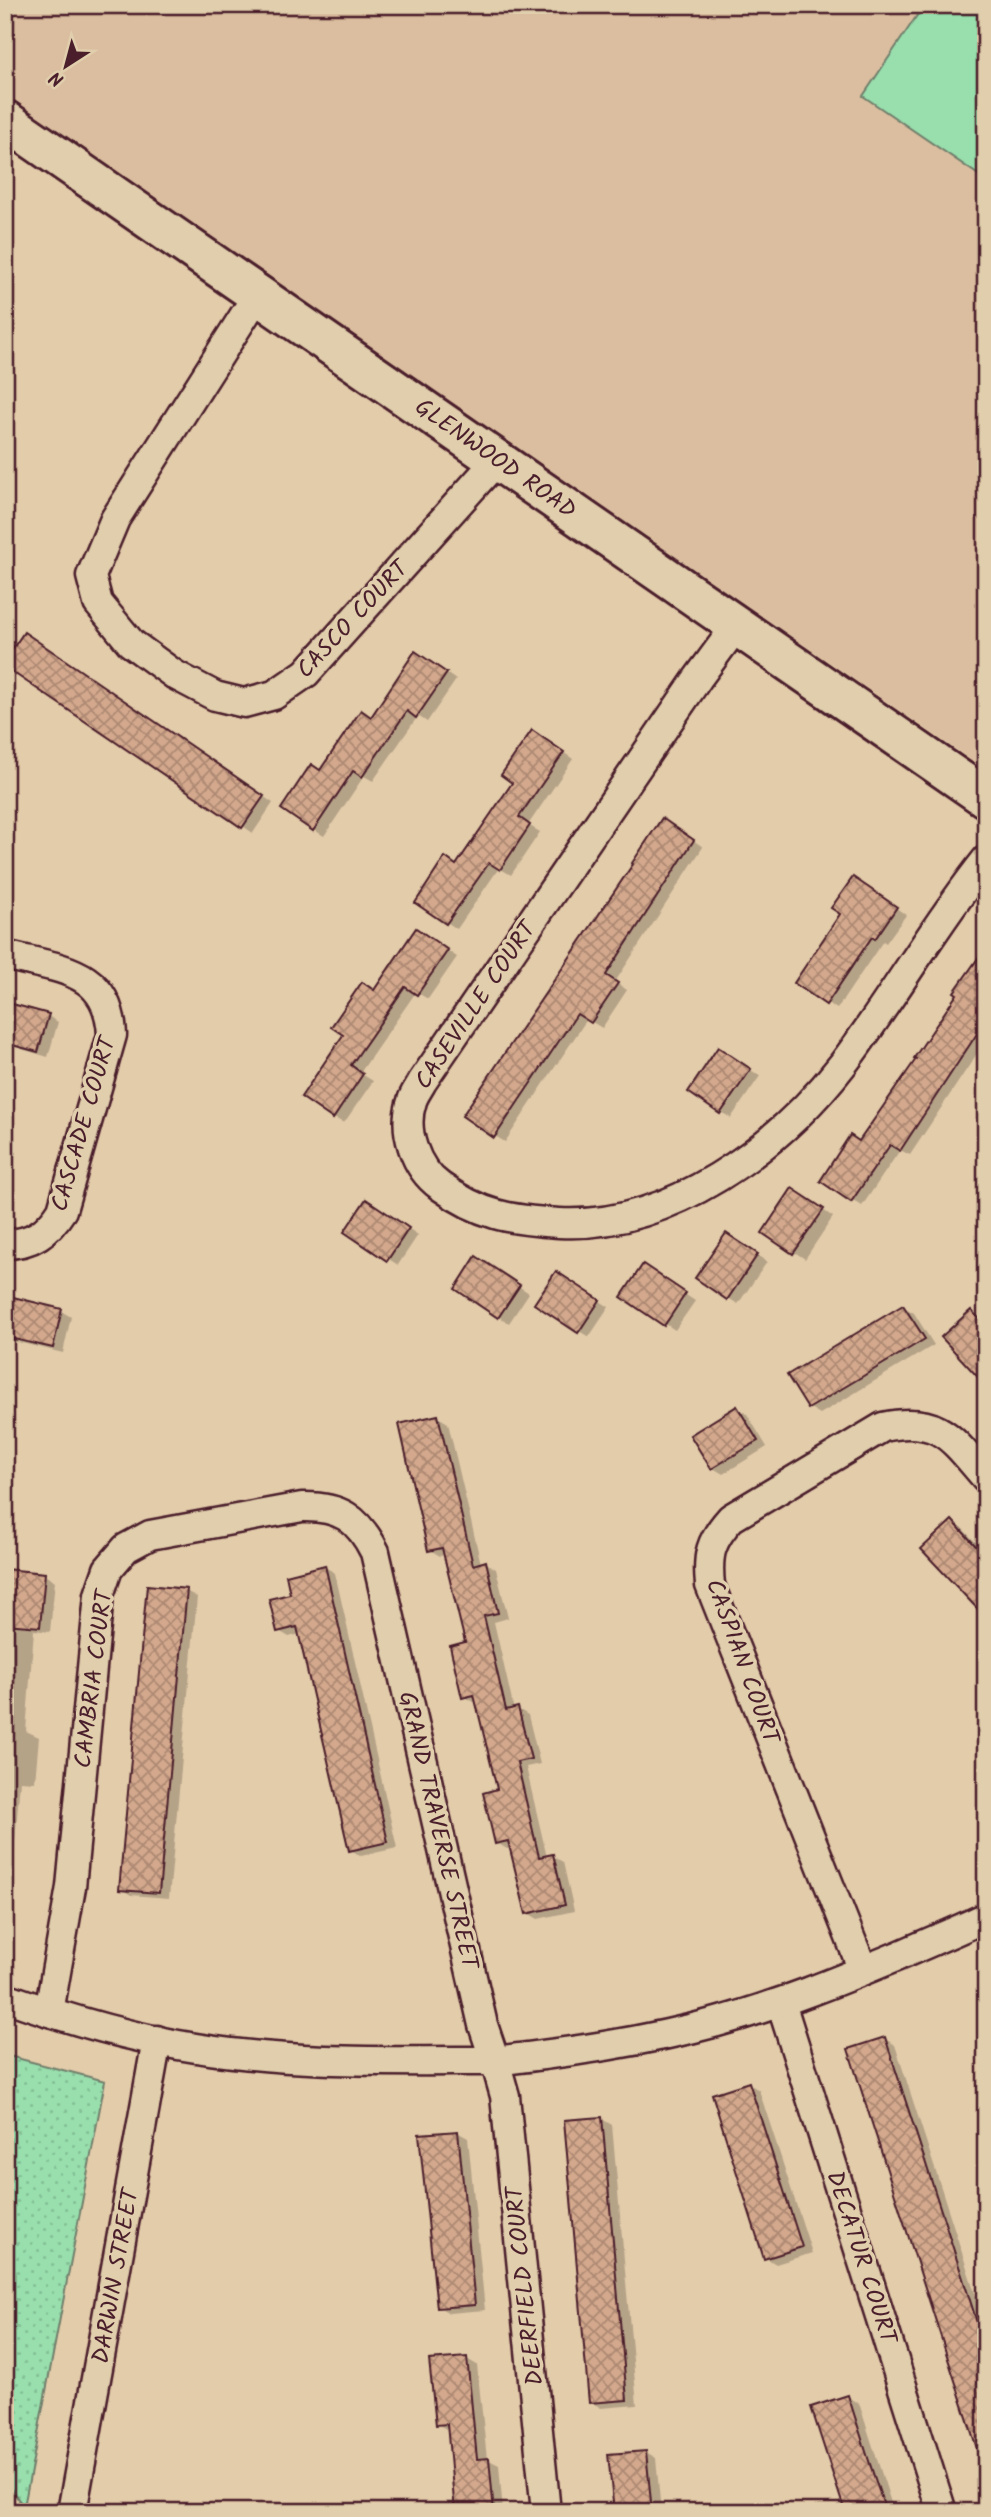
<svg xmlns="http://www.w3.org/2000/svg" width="991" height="2517" viewBox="0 0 991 2517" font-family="Kalam,sans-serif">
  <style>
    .built { fill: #dbbe9f }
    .grass { fill: #98dfad; stroke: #717f6c; stroke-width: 2 }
    .park { fill: url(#park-dots); stroke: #717f6c; stroke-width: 2 }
    .shadow { fill: #0003 }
    .building { fill: url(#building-cross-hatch); stroke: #4a1f2b; stroke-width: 2 }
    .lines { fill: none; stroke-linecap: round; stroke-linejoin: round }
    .street-casing { stroke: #4a1f2b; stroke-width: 33 }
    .secondary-casing { stroke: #4a1f2b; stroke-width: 44 }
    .street { stroke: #e0ceac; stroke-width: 28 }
    .secondary { stroke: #e0ceac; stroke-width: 38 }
    .labels { text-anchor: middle; stroke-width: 7; stroke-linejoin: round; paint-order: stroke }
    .street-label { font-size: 24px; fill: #4a1f2b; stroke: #e0ceac }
  </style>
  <defs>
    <pattern id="park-dots" width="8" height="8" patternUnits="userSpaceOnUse" patternTransform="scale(1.75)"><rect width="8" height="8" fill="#98dfad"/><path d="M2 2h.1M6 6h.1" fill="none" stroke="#84bf95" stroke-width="1.8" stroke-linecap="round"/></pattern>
    <pattern id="building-cross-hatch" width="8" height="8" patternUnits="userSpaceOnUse" patternTransform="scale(1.75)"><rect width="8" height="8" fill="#d3a88c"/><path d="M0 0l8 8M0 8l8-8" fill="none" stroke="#ad8873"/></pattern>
  </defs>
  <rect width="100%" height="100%" fill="#e3ccaa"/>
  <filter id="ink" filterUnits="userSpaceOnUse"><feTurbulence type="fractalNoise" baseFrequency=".0143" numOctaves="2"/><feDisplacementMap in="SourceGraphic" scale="14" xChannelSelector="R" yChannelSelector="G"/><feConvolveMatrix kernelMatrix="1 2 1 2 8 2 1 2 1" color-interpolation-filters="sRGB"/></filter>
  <g filter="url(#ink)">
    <polygon class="built" points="5,5 986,5 986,770 5,94"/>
    <polygon class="grass" points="924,5 986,5 986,180 863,96"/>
    <polygon class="park" points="5,2055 105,2081 24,2507 5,2481"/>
    <g class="shadow">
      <polygon points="34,640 273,803 253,833 5,665"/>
      <polygon points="426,659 456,680 427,722 418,716 373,781 364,776 324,836 314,830 321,772"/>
      <polygon points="543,738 573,759 528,825 540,832 511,875 499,868 457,929 417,902 457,867"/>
      <polygon points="673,826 703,847 615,982 627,990 602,1028 587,1019 505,1142 495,1136"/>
      <polygon points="864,885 906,915 886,943 883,941 837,1009 827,1003"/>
      <polygon points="427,937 457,957 428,999 416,992 360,1073 373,1081 344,1123 334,1118 375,992"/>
      <polygon points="976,963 986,969 986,1040 910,1155 900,1150 862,1206 822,1180 860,1143 918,1059 916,1057"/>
      <polygon points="5,1003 48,1016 58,1022 48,1057 5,1044"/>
      <polygon points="729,1056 760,1076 731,1118 721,1112"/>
      <polygon points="803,1196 833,1217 805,1259 764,1232"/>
      <polygon points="377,1207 418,1235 398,1265 346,1231"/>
      <polygon points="737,1241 767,1262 738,1304 728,1298"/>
      <polygon points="487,1265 529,1293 509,1323 457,1289"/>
      <polygon points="653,1273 695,1301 675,1330 623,1297"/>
      <polygon points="567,1279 609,1307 589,1337 579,1331"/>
      <polygon points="904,1307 914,1313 934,1345 820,1414 810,1408 790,1376"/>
      <polygon points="61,1311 71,1317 63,1353 5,1339 5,1314"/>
      <polygon points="737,1408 747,1414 767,1447 723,1474 713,1468 693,1436"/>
      <polygon points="438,1417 448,1423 481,1564 486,1563 496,1569 508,1618 494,1622 514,1710 518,1709 528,1715 540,1764 526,1767 547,1857 552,1856 563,1862 574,1911 538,1919 528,1913 512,1848 507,1849 497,1843 499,1791 477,1702 474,1702 463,1696 467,1644 445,1555 440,1556 430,1550"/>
      <polygon points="952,1522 962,1528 986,1553 986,1616"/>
      <polygon points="325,1567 335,1573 397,1848 361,1856 351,1850 300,1634 289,1637 279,1631 292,1596"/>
      <polygon points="5,1571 44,1575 55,1581 50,1632 34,1630 26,1731 39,1737 35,1782 20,1781 14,1854 5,1854"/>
      <polygon points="186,1591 197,1597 169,1898 131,1895 121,1889"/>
      <polygon points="986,1640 986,1652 980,1646"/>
      <polygon points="885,2039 895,2045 986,2327 986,2475 850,2051"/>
      <polygon points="749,2084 759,2090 812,2253 776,2264 766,2258"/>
      <polygon points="602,2119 612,2125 637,2405 601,2408 591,2402"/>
      <polygon points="457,2132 468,2138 485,2310 449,2313 439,2307"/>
      <polygon points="467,2359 477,2365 487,2459 499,2465 503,2512 457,2512 448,2430 437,2424"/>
      <polygon points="848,2397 859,2403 894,2512 846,2512"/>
      <polygon points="646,2452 656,2458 661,2512 615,2512"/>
    </g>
    <g class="building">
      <polygon points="24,632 264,796 242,828 5,667 5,660"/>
      <polygon points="415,651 447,673 416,718 407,711 362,777 353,771 313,831 281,809 311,764 320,770 361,710 371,717"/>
      <polygon points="532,730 564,752 519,817 530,825 500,870 489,863 446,924 415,903 445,857 456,865 512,783 501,775"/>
      <polygon points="662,818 694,840 606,975 618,983 591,1023 577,1014 494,1138 462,1116 633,864 632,863"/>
      <polygon points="853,877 897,907 875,939 872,937 826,1005 794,983 840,914 831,908"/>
      <polygon points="416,928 448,950 417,995 405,987 351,1065 363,1074 333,1119 301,1097 343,1035 331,1027 362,982 374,990"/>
      <polygon points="986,947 986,1020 900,1151 890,1145 851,1202 820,1181 850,1135 859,1141 916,1059 914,1058 957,994 954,992"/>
      <polygon points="5,1002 49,1014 38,1052 5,1043"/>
      <polygon points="718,1047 751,1069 720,1114 688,1092"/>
      <polygon points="792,1188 824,1209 793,1254 762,1233"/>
      <polygon points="366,1199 409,1228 387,1261 344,1232"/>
      <polygon points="726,1233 758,1254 727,1300 695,1278"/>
      <polygon points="476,1256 520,1285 498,1318 455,1289"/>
      <polygon points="643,1264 686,1293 664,1326 621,1297"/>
      <polygon points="556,1271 600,1300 578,1333 534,1304"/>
      <polygon points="9,1296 62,1309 53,1348 5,1337 5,1312"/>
      <polygon points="903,1305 925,1339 808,1409 787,1375"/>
      <polygon points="971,1310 986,1326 986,1386 941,1337"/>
      <polygon points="737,1406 758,1441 711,1469 690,1435"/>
      <polygon points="438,1415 473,1565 486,1561 498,1613 484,1616 506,1710 518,1707 531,1759 517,1762 539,1857 553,1854 565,1905 526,1914 508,1841 495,1844 483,1793 497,1789 474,1695 462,1698 450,1646 465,1642 442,1548 428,1551 399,1424"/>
      <polygon points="952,1520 986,1557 986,1618 921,1549"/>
      <polygon points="325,1565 388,1842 349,1851 297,1627 277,1632 269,1599 290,1594 286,1575"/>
      <polygon points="5,1569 45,1573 40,1627 5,1624"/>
      <polygon points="147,1585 187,1589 159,1893 119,1890"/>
      <polygon points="885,2037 986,2350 986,2460 981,2461 848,2049"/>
      <polygon points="749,2082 802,2247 764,2259 712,2094"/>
      <polygon points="602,2117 627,2400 589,2403 564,2120"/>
      <polygon points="458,2131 475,2305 437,2308 419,2134"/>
      <polygon points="467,2357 477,2459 489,2458 494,2512 455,2512 447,2424 436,2425 429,2360"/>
      <polygon points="848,2395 868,2458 886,2512 845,2512 811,2407"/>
      <polygon points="646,2451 652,2512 614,2512 608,2454"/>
    </g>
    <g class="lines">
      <g class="street-casing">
        <g id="street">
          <polyline points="258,294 115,519 91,576 98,603 131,643 175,675 215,696 244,703 274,695 306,673 498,459"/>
          <path d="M737,625L698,678L422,1082C419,1088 414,1094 412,1101C402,1130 415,1168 440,1186C480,1215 510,1220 559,1223C669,1229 778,1148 843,1064C893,998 934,925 986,860"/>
          <path d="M5,955C58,969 109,968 112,1035L62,1210C48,1232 32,1244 5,1244"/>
          <path d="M863,1970L710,1585C707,1555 710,1541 731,1518L883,1427C940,1415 952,1439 986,1478"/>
          <path d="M5,1997C67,2019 131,2038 196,2048C295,2064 396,2061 495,2061L505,2096L546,2512"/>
          <polyline points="781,2003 942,2512"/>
          <path d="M49,2012L71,1887L99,1595L108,1569L126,1548L150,1535L302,1507C340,1506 358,1518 375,1552L483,2025L495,2061C570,2052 644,2042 717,2022C779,2005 838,1981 898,1956C927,1943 957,1931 986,1917"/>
          <polyline points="72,2512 157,2040"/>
        </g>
      </g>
      <g class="secondary-casing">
        <polyline id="secondary" points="5,120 986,798"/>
      </g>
      <use href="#street" class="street"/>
      <use href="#secondary" class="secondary"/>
    </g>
  </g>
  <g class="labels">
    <g class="street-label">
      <text transform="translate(496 458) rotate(35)" y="8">GLENWOOD ROAD</text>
      <text transform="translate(352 619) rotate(-47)" y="8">CASCO COURT</text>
      <text transform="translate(475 1005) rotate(-56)" y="8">CASEVILLE COURT</text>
      <text transform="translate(83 1124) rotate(-74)" y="8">CASCADE COURT</text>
      <text transform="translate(743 1661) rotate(70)" y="8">CASPIAN COURT</text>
      <text transform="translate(93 1679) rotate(-83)" y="8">CAMBRIA COURT</text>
      <text transform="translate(439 1830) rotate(77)" y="8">GRAND TRAVERSE STREET</text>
      <text transform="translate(862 2257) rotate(72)" y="8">DECATUR COURT</text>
      <text transform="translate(115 2276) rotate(-80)" y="8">DARWIN STREET</text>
      <text transform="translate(524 2286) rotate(-96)" y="8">DEERFIELD COURT</text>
    </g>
  </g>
  <rect width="991" height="2517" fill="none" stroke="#e0ceac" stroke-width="28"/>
  <rect x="14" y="14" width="963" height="2489" fill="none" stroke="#4a1f2b" stroke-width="2.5" filter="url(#ink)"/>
  <g transform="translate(66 66) rotate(216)" stroke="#e0ceac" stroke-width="5" paint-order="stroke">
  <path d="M0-5L12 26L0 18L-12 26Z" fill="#4a1f2b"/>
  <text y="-10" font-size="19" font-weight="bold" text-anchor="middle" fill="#4a1f2b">N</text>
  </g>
</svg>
